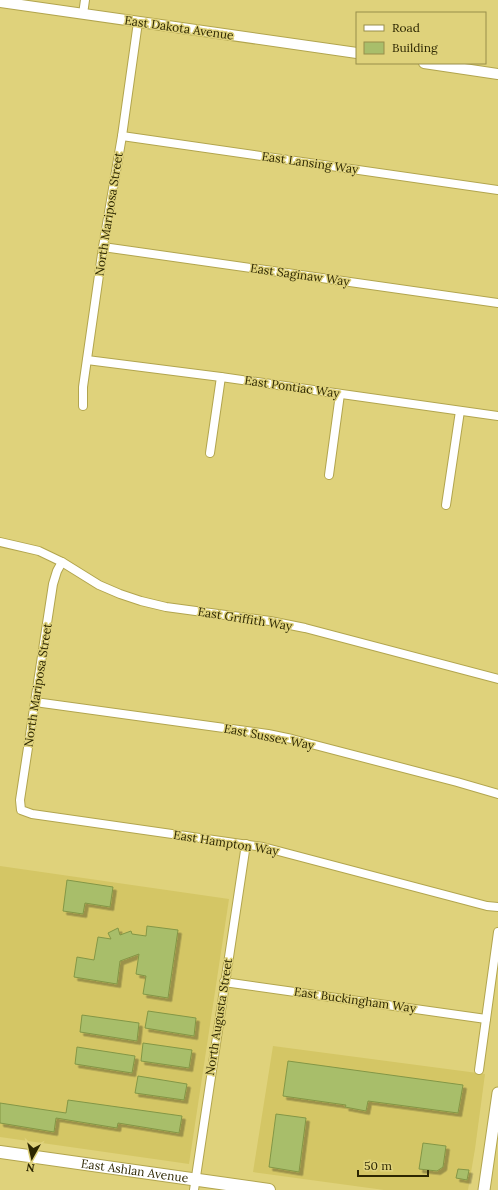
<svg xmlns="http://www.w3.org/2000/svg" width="498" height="1190" viewBox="0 0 498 1190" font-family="Lora,serif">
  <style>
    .built { fill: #d4c665 }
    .building { fill: #a8be6b; stroke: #839645; filter: url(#shadow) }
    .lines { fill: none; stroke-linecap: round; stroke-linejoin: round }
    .minor-casing { stroke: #b2a54e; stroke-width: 10 }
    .tertiary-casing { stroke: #b2a54e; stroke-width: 12 }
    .secondary-casing { stroke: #b2a54e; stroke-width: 13 }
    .primary-casing { stroke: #b2a54e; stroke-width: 14 }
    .minor { stroke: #fff; stroke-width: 8 }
    .tertiary { stroke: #fff; stroke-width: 10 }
    .secondary { stroke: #fff; stroke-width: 11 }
    .primary { stroke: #fff; stroke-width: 12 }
    .labels { text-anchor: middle; stroke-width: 3; stroke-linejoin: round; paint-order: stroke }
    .street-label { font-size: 12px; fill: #2d2702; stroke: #dfd27b }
  </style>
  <defs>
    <filter id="shadow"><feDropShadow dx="3.5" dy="3.5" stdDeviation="0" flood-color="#0004"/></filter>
  </defs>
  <rect width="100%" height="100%" fill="#dfd27b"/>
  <g class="built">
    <polygon points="0,866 229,899 189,1164 0,1137"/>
    <polygon points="273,1046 485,1074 475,1149 468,1190 384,1190 253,1172"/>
  </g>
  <g class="building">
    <polygon points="67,880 113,887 110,907 85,903 83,914 63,911"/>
    <polygon points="147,926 178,930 168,998 143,994 146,976 136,974 139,954 120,961 117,984 74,977 77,957 94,960 98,937 111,939 108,933 118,928 120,935 131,931 132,934 146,936"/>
    <polygon points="148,1011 196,1018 194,1036 145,1028"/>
    <polygon points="82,1015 139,1023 137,1041 80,1032"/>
    <polygon points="143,1043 192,1050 189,1068 141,1061"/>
    <polygon points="77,1047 135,1056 132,1073 75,1064"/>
    <polygon points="288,1061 463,1085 458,1113 368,1101 366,1111 345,1107 346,1105 283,1096"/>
    <polygon points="138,1076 187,1084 184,1100 135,1093"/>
    <polygon points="68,1100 182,1116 179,1133 118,1123 117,1128 56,1118 54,1132 0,1123 0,1103 66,1113"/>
    <polygon points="276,1114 306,1118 299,1172 269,1167"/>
    <polygon points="423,1143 446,1146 443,1167 437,1171 419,1169"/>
    <polygon points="458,1169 469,1170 467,1180 456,1178"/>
  </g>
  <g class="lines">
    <g class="minor-casing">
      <g id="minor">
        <polyline points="83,14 85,0"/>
        <polyline points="122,136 498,190"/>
        <polyline points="103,247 498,303"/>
        <polyline points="87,360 221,377 498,416"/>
        <polyline points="83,406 83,387 103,247 122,136 138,22"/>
        <polyline points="210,453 221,377"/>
        <polyline points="329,475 340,394"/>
        <polyline points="446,505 460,411"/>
        <polyline points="0,542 39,551 62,562 99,585 120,594 141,601 166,607 270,621 305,628 498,679"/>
        <polyline points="62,562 57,571 53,584 20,800 21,810 32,814 263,847 487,906 498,907"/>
        <polyline points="35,702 268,734 292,739 457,782 498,794"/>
        <polyline points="224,982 486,1019"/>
        <polyline points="479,1070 498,932"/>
        <polyline points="194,1190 246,844"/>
      </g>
    </g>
    <g class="tertiary-casing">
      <g id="tertiary">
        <polyline points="0,2 357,53"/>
        <polyline points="424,63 498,74"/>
      </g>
    </g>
    <g class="secondary-casing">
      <polyline id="secondary" points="484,1190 498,1093"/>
    </g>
    <g class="primary-casing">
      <g id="primary">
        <path id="s1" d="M0,1152L269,1190"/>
      </g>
    </g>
    <use href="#minor" class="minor"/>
    <use href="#tertiary" class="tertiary"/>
    <use href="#secondary" class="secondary"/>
    <use href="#primary" class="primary"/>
  </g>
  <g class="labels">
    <g class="street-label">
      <text transform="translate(179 28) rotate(8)" y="4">East Dakota Avenue</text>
      <text transform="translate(310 163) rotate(8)" y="4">East Lansing Way</text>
      <text transform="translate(109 214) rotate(-81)" y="4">North Mariposa Street</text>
      <text transform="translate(300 275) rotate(8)" y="4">East Saginaw Way</text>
      <text transform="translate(292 387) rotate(8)" y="4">East Pontiac Way</text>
      <text transform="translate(245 619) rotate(9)" y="4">East Griffith Way</text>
      <text transform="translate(38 685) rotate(-81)" y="4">North Mariposa Street</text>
      <text transform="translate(269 737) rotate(11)" y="4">East Sussex Way</text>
      <text transform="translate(226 843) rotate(9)" y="4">East Hampton Way</text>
      <text transform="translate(355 1000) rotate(8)" y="4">East Buckingham Way</text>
      <text transform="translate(219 1017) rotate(-81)" y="4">North Augusta Street</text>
      <text dy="4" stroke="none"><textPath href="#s1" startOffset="136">East Ashlan Avenue</textPath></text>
    </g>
  </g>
  <rect x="356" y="12" width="130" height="52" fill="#dfd27b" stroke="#988e4b"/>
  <rect x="364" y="25" width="20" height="6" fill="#ffffff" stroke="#988e4b"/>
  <text x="392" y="32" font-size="12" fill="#2d2702">Road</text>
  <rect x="364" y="42" width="20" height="12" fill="#a8be6b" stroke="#988e4b"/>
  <text x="392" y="52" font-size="12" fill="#2d2702">Building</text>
  <g transform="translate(32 1158) rotate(188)" stroke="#dfd27b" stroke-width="3" paint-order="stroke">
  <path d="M0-3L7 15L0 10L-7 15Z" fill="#2d2702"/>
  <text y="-6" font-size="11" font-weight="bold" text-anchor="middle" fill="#2d2702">N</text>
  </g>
  <path d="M358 1170v6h70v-6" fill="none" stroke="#2d2702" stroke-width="2"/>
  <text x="364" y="1170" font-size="12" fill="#2d2702" stroke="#dfd27b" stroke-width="3" paint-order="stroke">50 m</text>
</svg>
